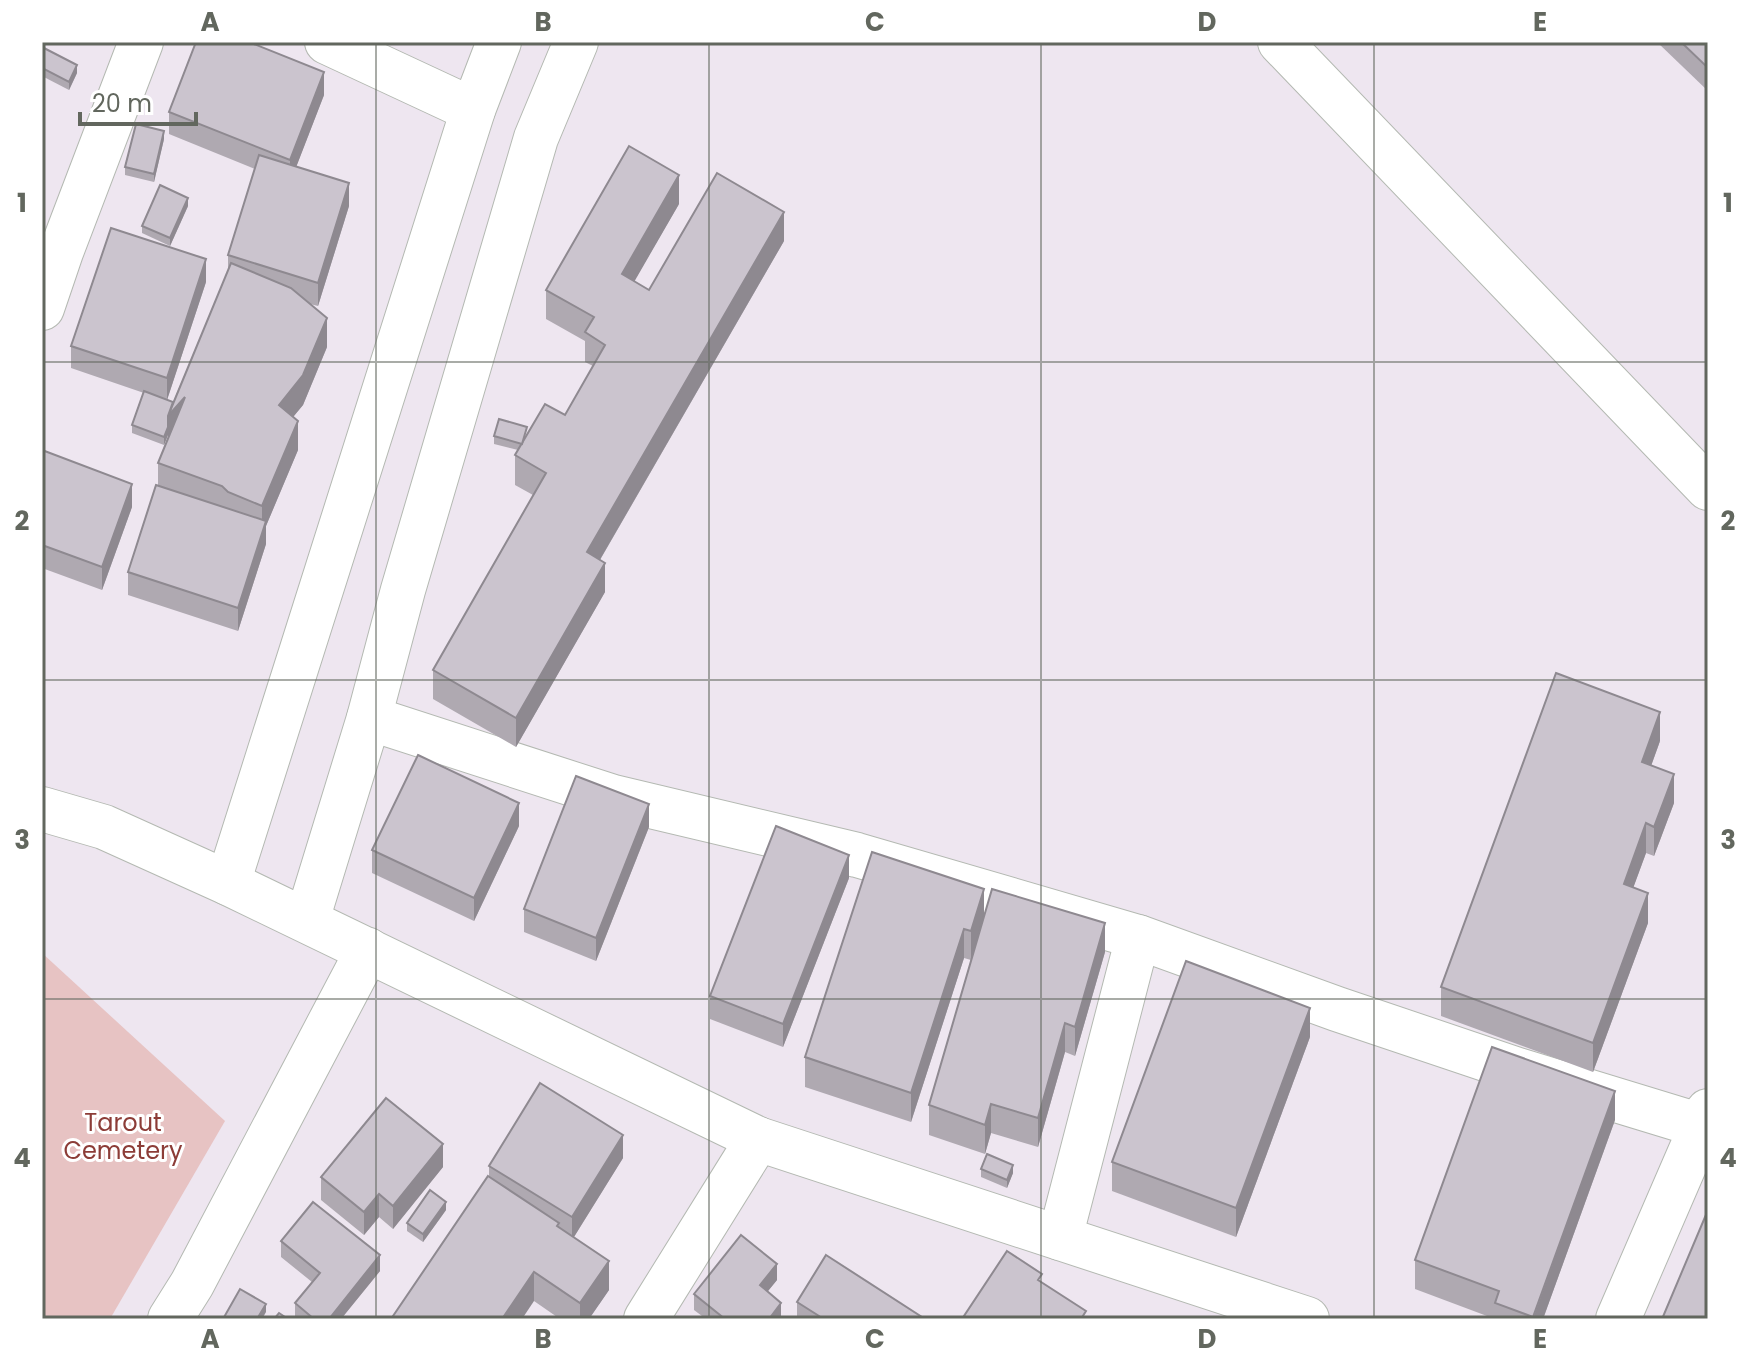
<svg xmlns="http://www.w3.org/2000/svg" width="1750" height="1361" viewBox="0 0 1750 1361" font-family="Poppins,sans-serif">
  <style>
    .green { fill: #e7c3c3 }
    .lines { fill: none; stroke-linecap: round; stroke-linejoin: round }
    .street-casing { stroke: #b4b9b2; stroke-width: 46 }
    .street { stroke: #fff; stroke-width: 44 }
    .wall { fill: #afa9b1 }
    .shaded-wall { fill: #8e8990 }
    .building { fill: #cbc4ce; stroke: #8e8990; stroke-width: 2 }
    .grid { fill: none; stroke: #62675e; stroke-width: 2; stroke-opacity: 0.55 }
    .labels { text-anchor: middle; stroke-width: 6; stroke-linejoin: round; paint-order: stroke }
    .park-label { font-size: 24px; fill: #8c3c37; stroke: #fff }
    .neatline { fill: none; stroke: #62675e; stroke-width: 3 }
    .grid-label { font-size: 26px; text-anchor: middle; font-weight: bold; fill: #62675e }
  </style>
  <rect width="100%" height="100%" fill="#eee6f0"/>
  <polygon class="green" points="42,953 225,1121 110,1319 42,1319"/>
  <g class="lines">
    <g class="street-casing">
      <g id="street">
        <polyline points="327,42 473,110"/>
        <polyline points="1280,42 1708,488"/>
        <polyline points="42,308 61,252 141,42"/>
        <polyline points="369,718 613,797 857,855 1138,937 1337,1009 1518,1070 1708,1128"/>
        <polyline points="42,809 104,827 228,883 758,1139 1307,1319"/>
        <polyline points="228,883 473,110 499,42"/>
        <polyline points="307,920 369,718 403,590 536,138 576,42"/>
        <polyline points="1060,1238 1138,937"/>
        <polyline points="170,1319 192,1284 368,950"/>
        <polyline points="646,1319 758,1139"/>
        <polyline points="1618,1319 1708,1111"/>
      </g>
    </g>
    <use href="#street" class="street"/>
  </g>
  <g class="wall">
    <polygon points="1657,42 1708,42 1708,91"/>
    <polygon points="42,47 77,73 69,90 42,76"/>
    <polygon points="324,95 296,167 349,206 318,306 310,304 327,347 303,405 293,417 298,450 266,526 266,544 238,631 128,595 128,572 158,486 158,463 168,439 168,435 164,445 132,433 132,425 144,393 71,368 71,346 206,282 167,400 173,402 228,271 228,255 255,169 169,134 169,112"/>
    <polygon points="164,139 154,182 125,175 125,167"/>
    <polygon points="679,204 634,281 649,290 784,241 600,560 605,592 516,747 433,699 433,670 533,495 515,485 515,455 518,450 494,444 494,436 526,436 565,415 593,366 585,362 585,341 546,319 546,290"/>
    <polygon points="188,206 170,246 142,233 142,226"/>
    <polygon points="42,450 132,507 102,590 42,568"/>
    <polygon points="1660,741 1651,766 1674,803 1654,856 1646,853 1633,888 1648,923 1593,1072 1441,1016 1441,987"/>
    <polygon points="519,826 474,921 372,873 372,850"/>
    <polygon points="649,827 596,961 524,932 524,909"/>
    <polygon points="872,852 984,915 1105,952 1075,1056 1065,1052 1038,1147 991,1133 985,1154 929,1135 929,1105 971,960 964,958 911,1122 805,1087 805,1057"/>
    <polygon points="849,878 783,1047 710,1019 710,996"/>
    <polygon points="1310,1037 1236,1237 1112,1191 1112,1162"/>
    <polygon points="1615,1120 1543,1319 1495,1319 1415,1289 1415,1260"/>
    <polygon points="623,1158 574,1237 609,1290 589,1319 560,1319 534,1301 489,1176 489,1166"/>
    <polygon points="443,1167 393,1229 379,1217 364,1235 321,1200 321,1177"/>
    <polygon points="981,1169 1013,1173 1007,1188 981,1177"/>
    <polygon points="446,1210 423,1242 407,1231 407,1223"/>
    <polygon points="281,1241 380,1271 341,1319 295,1319 295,1303 312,1282 281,1257"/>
    <polygon points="777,1280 767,1292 781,1319 706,1319 694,1310 694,1294"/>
    <polygon points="797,1302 925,1319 797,1319"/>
  </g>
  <g class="shaded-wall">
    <polygon points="77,65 77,73 69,90 69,82"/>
    <polygon points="324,72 324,95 290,183 290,160"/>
    <polygon points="164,131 164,139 154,182 154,174"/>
    <polygon points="679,175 679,204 622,303 622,274"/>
    <polygon points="349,183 349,206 318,306 318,283"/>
    <polygon points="188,198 188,206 170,246 170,238"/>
    <polygon points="784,212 784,241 587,582 587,552"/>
    <polygon points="206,259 206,282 167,400 167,378"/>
    <polygon points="327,318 327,347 303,405 279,434 279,405"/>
    <polygon points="185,397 168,445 168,435 164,445 164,437 168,416"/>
    <polygon points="298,421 298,450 266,526 266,544 238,631 238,608 262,534 262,506"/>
    <polygon points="132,484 132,507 102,590 102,567"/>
    <polygon points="605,563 605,592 516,747 516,718"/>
    <polygon points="1660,712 1660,741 1642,791 1642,762"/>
    <polygon points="1674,774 1674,803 1654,856 1654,827"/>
    <polygon points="519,803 519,826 474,921 474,898"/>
    <polygon points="649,804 649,827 596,961 596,938"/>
    <polygon points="1646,823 1646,853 1624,913 1624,884"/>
    <polygon points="849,855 849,878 783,1047 783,1024"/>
    <polygon points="984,889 984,919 971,960 971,931"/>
    <polygon points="1648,893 1648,923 1593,1072 1593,1043"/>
    <polygon points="1105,923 1105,952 1075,1056 1075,1027"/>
    <polygon points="964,929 964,958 911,1122 911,1093"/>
    <polygon points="1310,1008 1310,1037 1236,1237 1236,1208"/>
    <polygon points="1065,1023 1065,1052 1038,1147 1038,1118"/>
    <polygon points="1615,1091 1615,1120 1543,1319 1533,1319"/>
    <polygon points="991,1104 991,1133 985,1154 985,1125"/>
    <polygon points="623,1135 623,1158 572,1240 572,1217"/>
    <polygon points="443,1144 443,1167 393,1229 393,1206"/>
    <polygon points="1013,1165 1013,1173 1007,1188 1007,1180"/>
    <polygon points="379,1194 379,1217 364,1235 364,1212"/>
    <polygon points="446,1202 446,1210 423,1242 423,1234"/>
    <polygon points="380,1255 380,1271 341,1319 329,1319"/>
    <polygon points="609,1261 609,1290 589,1319 580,1319 580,1303"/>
    <polygon points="777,1264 777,1280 760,1301 760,1285"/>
    <polygon points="534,1272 534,1301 522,1319 502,1319"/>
    <polygon points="781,1303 781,1319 769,1319"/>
    <polygon points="266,1304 266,1312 262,1319 257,1319"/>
  </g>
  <g class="building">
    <polygon points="196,42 249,42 324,72 290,160 169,112"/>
    <polygon points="1681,42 1708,42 1708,68"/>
    <polygon points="42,47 77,65 69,82 42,68"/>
    <polygon points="136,124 164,131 154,174 125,167"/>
    <polygon points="629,146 679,175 622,274 649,290 717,173 784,212 587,552 605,563 516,718 433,670 546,473 515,455 545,404 565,415 605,345 585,332 594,317 546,290"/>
    <polygon points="259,155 349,183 318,283 228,255"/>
    <polygon points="160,185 188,198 170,238 142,226"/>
    <polygon points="111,228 206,259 167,378 71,346"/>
    <polygon points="231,263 291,288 327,318 303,375 279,405 298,421 262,506 228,492 222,486 158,463 185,397 168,416"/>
    <polygon points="144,391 173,402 168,416 168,427 164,437 132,425"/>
    <polygon points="499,419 527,427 522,444 494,436"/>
    <polygon points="42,450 132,484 102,567 42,545"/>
    <polygon points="156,485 266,521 238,608 128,572"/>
    <polygon points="1556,673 1660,712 1642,762 1674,774 1654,827 1646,823 1624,884 1648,893 1593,1043 1441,987"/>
    <polygon points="418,755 519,803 474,898 372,850"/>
    <polygon points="576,776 649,804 596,938 524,909"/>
    <polygon points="776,826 849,855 783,1024 710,996"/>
    <polygon points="872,852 984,889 971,931 964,929 911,1093 805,1057"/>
    <polygon points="992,889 1105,923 1075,1027 1065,1023 1038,1118 991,1104 985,1125 929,1105"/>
    <polygon points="1186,961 1310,1008 1236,1208 1112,1162"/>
    <polygon points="1492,1047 1615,1091 1533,1317 1495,1303 1499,1291 1415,1260"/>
    <polygon points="540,1083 623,1135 572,1217 489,1166"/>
    <polygon points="386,1098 443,1144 393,1206 379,1194 364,1212 321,1177"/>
    <polygon points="987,1154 1013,1165 1007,1180 981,1169"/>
    <polygon points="488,1176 559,1223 557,1226 609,1261 580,1303 534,1272 502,1319 391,1319"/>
    <polygon points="430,1190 446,1202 423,1234 407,1223"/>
    <polygon points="313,1202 380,1255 329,1319 314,1319 295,1303 320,1273 281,1241"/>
    <polygon points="1708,1210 1708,1319 1662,1319"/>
    <polygon points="741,1235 777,1264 760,1285 781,1303 769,1319 725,1319 694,1294"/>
    <polygon points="1007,1251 1042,1274 1038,1280 1086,1311 1081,1319 969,1319 964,1316"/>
    <polygon points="826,1255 925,1319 817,1319 819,1316 797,1302"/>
    <polygon points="240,1289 266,1304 257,1319 223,1319"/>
    <polygon points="279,1313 288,1319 274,1319"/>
  </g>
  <path class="grid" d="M376,42V1319M709,42V1319M1041,42V1319M1374,42V1319M42,362H1708M42,680H1708M42,999H1708"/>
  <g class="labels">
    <g class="park-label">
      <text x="123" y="1131">Tarout<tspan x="123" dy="28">Cemetery</tspan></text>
    </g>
  </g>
  <rect width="1750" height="1361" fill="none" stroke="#ffffff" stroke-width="88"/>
  <path d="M80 112v12h116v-12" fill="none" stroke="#62675e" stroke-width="4"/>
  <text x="92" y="112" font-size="24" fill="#62675e" stroke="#ffffff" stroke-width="6" paint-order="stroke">20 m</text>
  <rect x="44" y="44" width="1662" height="1273" class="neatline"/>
  <g class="grid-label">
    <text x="210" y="31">A</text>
    <text x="543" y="31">B</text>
    <text x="875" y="31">C</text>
    <text x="1207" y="31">D</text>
    <text x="1540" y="31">E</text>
    <text x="22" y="212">1</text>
    <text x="1728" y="212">1</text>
    <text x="22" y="530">2</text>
    <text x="1728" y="530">2</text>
    <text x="22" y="849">3</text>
    <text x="1728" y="849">3</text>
    <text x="22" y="1167">4</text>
    <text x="1728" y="1167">4</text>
    <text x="210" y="1348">A</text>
    <text x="543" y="1348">B</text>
    <text x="875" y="1348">C</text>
    <text x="1207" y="1348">D</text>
    <text x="1540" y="1348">E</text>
  </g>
</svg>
